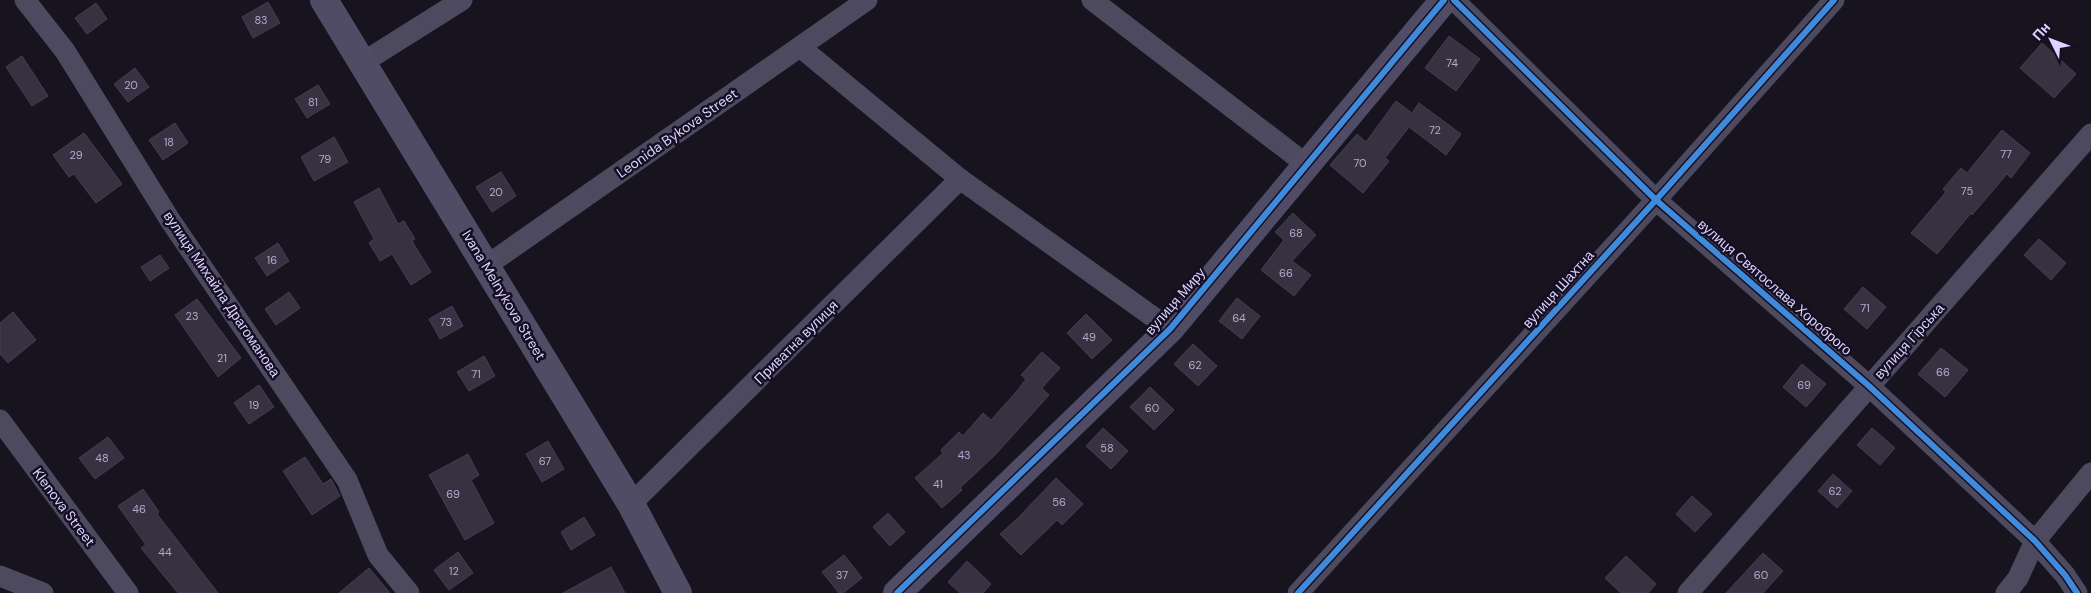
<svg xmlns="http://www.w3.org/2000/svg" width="2091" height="593" viewBox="0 0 2091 593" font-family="'DM Sans',sans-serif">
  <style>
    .building { fill: #363242; stroke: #443e53 }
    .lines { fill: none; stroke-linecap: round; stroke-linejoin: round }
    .street { stroke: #4d4a60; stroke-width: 21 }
    .secondary { stroke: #504c66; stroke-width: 28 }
    .cycleway-casing { stroke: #150f24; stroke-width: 9 }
    .cycleway { stroke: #408adc; stroke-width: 6 }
    .labels { text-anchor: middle; stroke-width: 5; stroke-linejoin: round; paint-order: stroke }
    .number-label { font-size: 11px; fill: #b2abcf }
    .street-label { font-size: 14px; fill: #dcd3fe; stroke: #150f24 }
  </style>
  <rect width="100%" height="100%" fill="#17141f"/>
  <g class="building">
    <polygon points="268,2 280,23 253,38 242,17"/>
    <polygon points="96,3 107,19 87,34 75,18"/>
    <polygon points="1449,36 1480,59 1456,91 1425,68"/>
    <polygon points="2042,43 2076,74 2054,98 2020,68"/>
    <polygon points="22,56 48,96 32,106 6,67"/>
    <polygon points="135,68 149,87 128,102 114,84"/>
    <polygon points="318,85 330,104 307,118 295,99"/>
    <polygon points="1396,101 1412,113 1419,103 1461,134 1446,155 1409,127 1385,158 1389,161 1363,193 1330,165 1357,134 1366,142"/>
    <polygon points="175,123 188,143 163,160 149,140"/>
    <polygon points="2002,130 2030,153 2011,178 2007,174 1972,215 1971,213 1937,254 1911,233 1946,192 1943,189 1961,168 1967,173"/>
    <polygon points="84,133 122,184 96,203 74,174 69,177 53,155"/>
    <polygon points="334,137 348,162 314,181 301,157"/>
    <polygon points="501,172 516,196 492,212 476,187"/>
    <polygon points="379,188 398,224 404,221 415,239 412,241 431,272 411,285 392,254 380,261 369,243 374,239 354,202"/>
    <polygon points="1293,213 1316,235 1292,261 1311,275 1294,296 1261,270 1284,240 1275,232"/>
    <polygon points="2039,239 2066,263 2051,280 2024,255"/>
    <polygon points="278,243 289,261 267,276 255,258"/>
    <polygon points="160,255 169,268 150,281 141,267"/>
    <polygon points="1863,287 1886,307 1867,329 1844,309"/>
    <polygon points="289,292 300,308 276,325 265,309"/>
    <polygon points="1237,298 1260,316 1242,339 1219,321"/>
    <polygon points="197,299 241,358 218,377 175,315"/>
    <polygon points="452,306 463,326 440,339 429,319"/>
    <polygon points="13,312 36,340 8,363 0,354 0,323"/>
    <polygon points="1086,314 1112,340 1092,359 1067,333"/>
    <polygon points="1193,344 1217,366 1198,386 1174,364"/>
    <polygon points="1941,348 1968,370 1945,397 1918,374"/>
    <polygon points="1042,352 1060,368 1042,388 1049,395 996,454 960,488 962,490 942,508 915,478 943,453 941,450 959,432 963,436 983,413 991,420 1017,391 1026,379 1021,375"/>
    <polygon points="484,356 495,376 469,391 457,372"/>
    <polygon points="1802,364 1826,384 1806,407 1783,387"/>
    <polygon points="259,385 274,407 249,424 234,403"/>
    <polygon points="1150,387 1174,410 1154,430 1130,407"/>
    <polygon points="1103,428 1128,451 1111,469 1086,446"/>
    <polygon points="1872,428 1895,448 1880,465 1857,445"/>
    <polygon points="108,437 124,458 95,479 79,458"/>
    <polygon points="548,441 564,469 542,482 526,454"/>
    <polygon points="468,454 479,475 471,480 494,523 465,540 429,475"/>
    <polygon points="305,457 323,484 331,479 340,496 312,515 283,471"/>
    <polygon points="1833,474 1852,491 1837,508 1818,491"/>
    <polygon points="1056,478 1083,504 1062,525 1057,520 1021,555 1000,534 1017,519"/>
    <polygon points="143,489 159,512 157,514 218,593 178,593 141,548 146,545 118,506"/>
    <polygon points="1692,496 1712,514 1695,532 1676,514"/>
    <polygon points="888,513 905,532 890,546 873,527"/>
    <polygon points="584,517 595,535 571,550 561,532"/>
    <polygon points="458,552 473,573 449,590 434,570"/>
    <polygon points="1763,553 1783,571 1763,593 1726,593"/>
    <polygon points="844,555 862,578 843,593 839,593 822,572"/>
    <polygon points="1626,556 1656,584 1648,593 1621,593 1605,578"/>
    <polygon points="967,561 991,584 983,593 960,593 948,582"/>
    <polygon points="611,567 625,593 563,593"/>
    <polygon points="369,568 390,593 339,593"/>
  </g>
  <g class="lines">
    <g class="street">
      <polyline points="25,0 65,51 170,220 347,480 378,555 409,593"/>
      <polyline points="1092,0 1307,165"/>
      <polyline points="1454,0 1656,200 1869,386 2035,541 2065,575 2077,593"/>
      <polyline points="800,47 960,179 1170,329"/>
      <polyline points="362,63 462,0"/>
      <polyline points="486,266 867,0"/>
      <polyline points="0,420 128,593"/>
      <polyline points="631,504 960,179"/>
      <polyline points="0,576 43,593"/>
      <polyline points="1298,593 1656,200 1834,0"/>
      <polyline points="1688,593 2091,134"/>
      <polyline points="2006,593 2018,578 2035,541 2091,473"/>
    </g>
    <g class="secondary">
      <polyline points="324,0 631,504 678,593"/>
      <polyline points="897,593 1170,329 1444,0"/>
    </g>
    <g class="cycleway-casing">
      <g id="cycleway">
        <polyline points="1454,0 1656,200 1869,386 2035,541 2065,575 2077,593"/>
        <polyline points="897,593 1170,329 1444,0"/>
        <polyline points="1298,593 1656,200 1834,0"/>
      </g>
    </g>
    <use href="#cycleway" class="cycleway"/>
  </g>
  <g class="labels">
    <g class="number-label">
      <text x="261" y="24">83</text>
      <text x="1452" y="67">74</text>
      <text x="131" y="89">20</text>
      <text x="313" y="106">81</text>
      <text x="1435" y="134">72</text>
      <text x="169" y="146">18</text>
      <text x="2006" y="158">77</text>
      <text x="76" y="159">29</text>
      <text x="325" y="163">79</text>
      <text x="1360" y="167">70</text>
      <text x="1967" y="195">75</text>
      <text x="496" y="196">20</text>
      <text x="1296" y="237">68</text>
      <text x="272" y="264">16</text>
      <text x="1286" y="277">66</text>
      <text x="1865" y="312">71</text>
      <text x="192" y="320">23</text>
      <text x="1239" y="322">64</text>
      <text x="446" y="326">73</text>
      <text x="1089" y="341">49</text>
      <text x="222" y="362">21</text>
      <text x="1195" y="369">62</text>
      <text x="1943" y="376">66</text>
      <text x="476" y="378">71</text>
      <text x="1804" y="389">69</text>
      <text x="254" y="409">19</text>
      <text x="1152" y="412">60</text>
      <text x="1107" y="452">58</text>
      <text x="964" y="459">43</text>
      <text x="102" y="462">48</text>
      <text x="545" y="465">67</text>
      <text x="938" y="488">41</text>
      <text x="1835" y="495">62</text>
      <text x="453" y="498">69</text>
      <text x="1059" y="506">56</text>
      <text x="139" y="513">46</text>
      <text x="165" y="556">44</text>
      <text x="454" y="575">12</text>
      <text x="842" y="579">37</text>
      <text x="1761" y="579">60</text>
    </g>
    <g class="street-label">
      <text transform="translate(677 133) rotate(-35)" y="5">Leonida Bykova Street</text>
      <text transform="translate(1775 287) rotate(41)" y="5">вулиця Святослава Хороброго</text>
      <text transform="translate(1558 289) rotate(-48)" y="5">вулиця Шахтна</text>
      <text transform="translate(222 294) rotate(56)" y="5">вулиця Михайла Драгоманова</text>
      <text transform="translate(504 295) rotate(59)" y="5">Ivana Melnykova Street</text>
      <text transform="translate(1175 301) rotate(-49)" y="5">вулиця Миру</text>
      <text transform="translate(1909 341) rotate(-48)" y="5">вулиця Гірська</text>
      <text transform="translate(796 342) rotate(-45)" y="5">Приватна вулиця</text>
      <text transform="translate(64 507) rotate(53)" y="5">Klenova Street</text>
    </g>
  </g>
  <g transform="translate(2051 40) rotate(312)" stroke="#150f24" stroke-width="4" paint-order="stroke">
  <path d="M0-4L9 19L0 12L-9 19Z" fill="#dcd3fe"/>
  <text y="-8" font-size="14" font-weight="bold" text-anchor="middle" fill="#dcd3fe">Пн</text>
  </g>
</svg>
